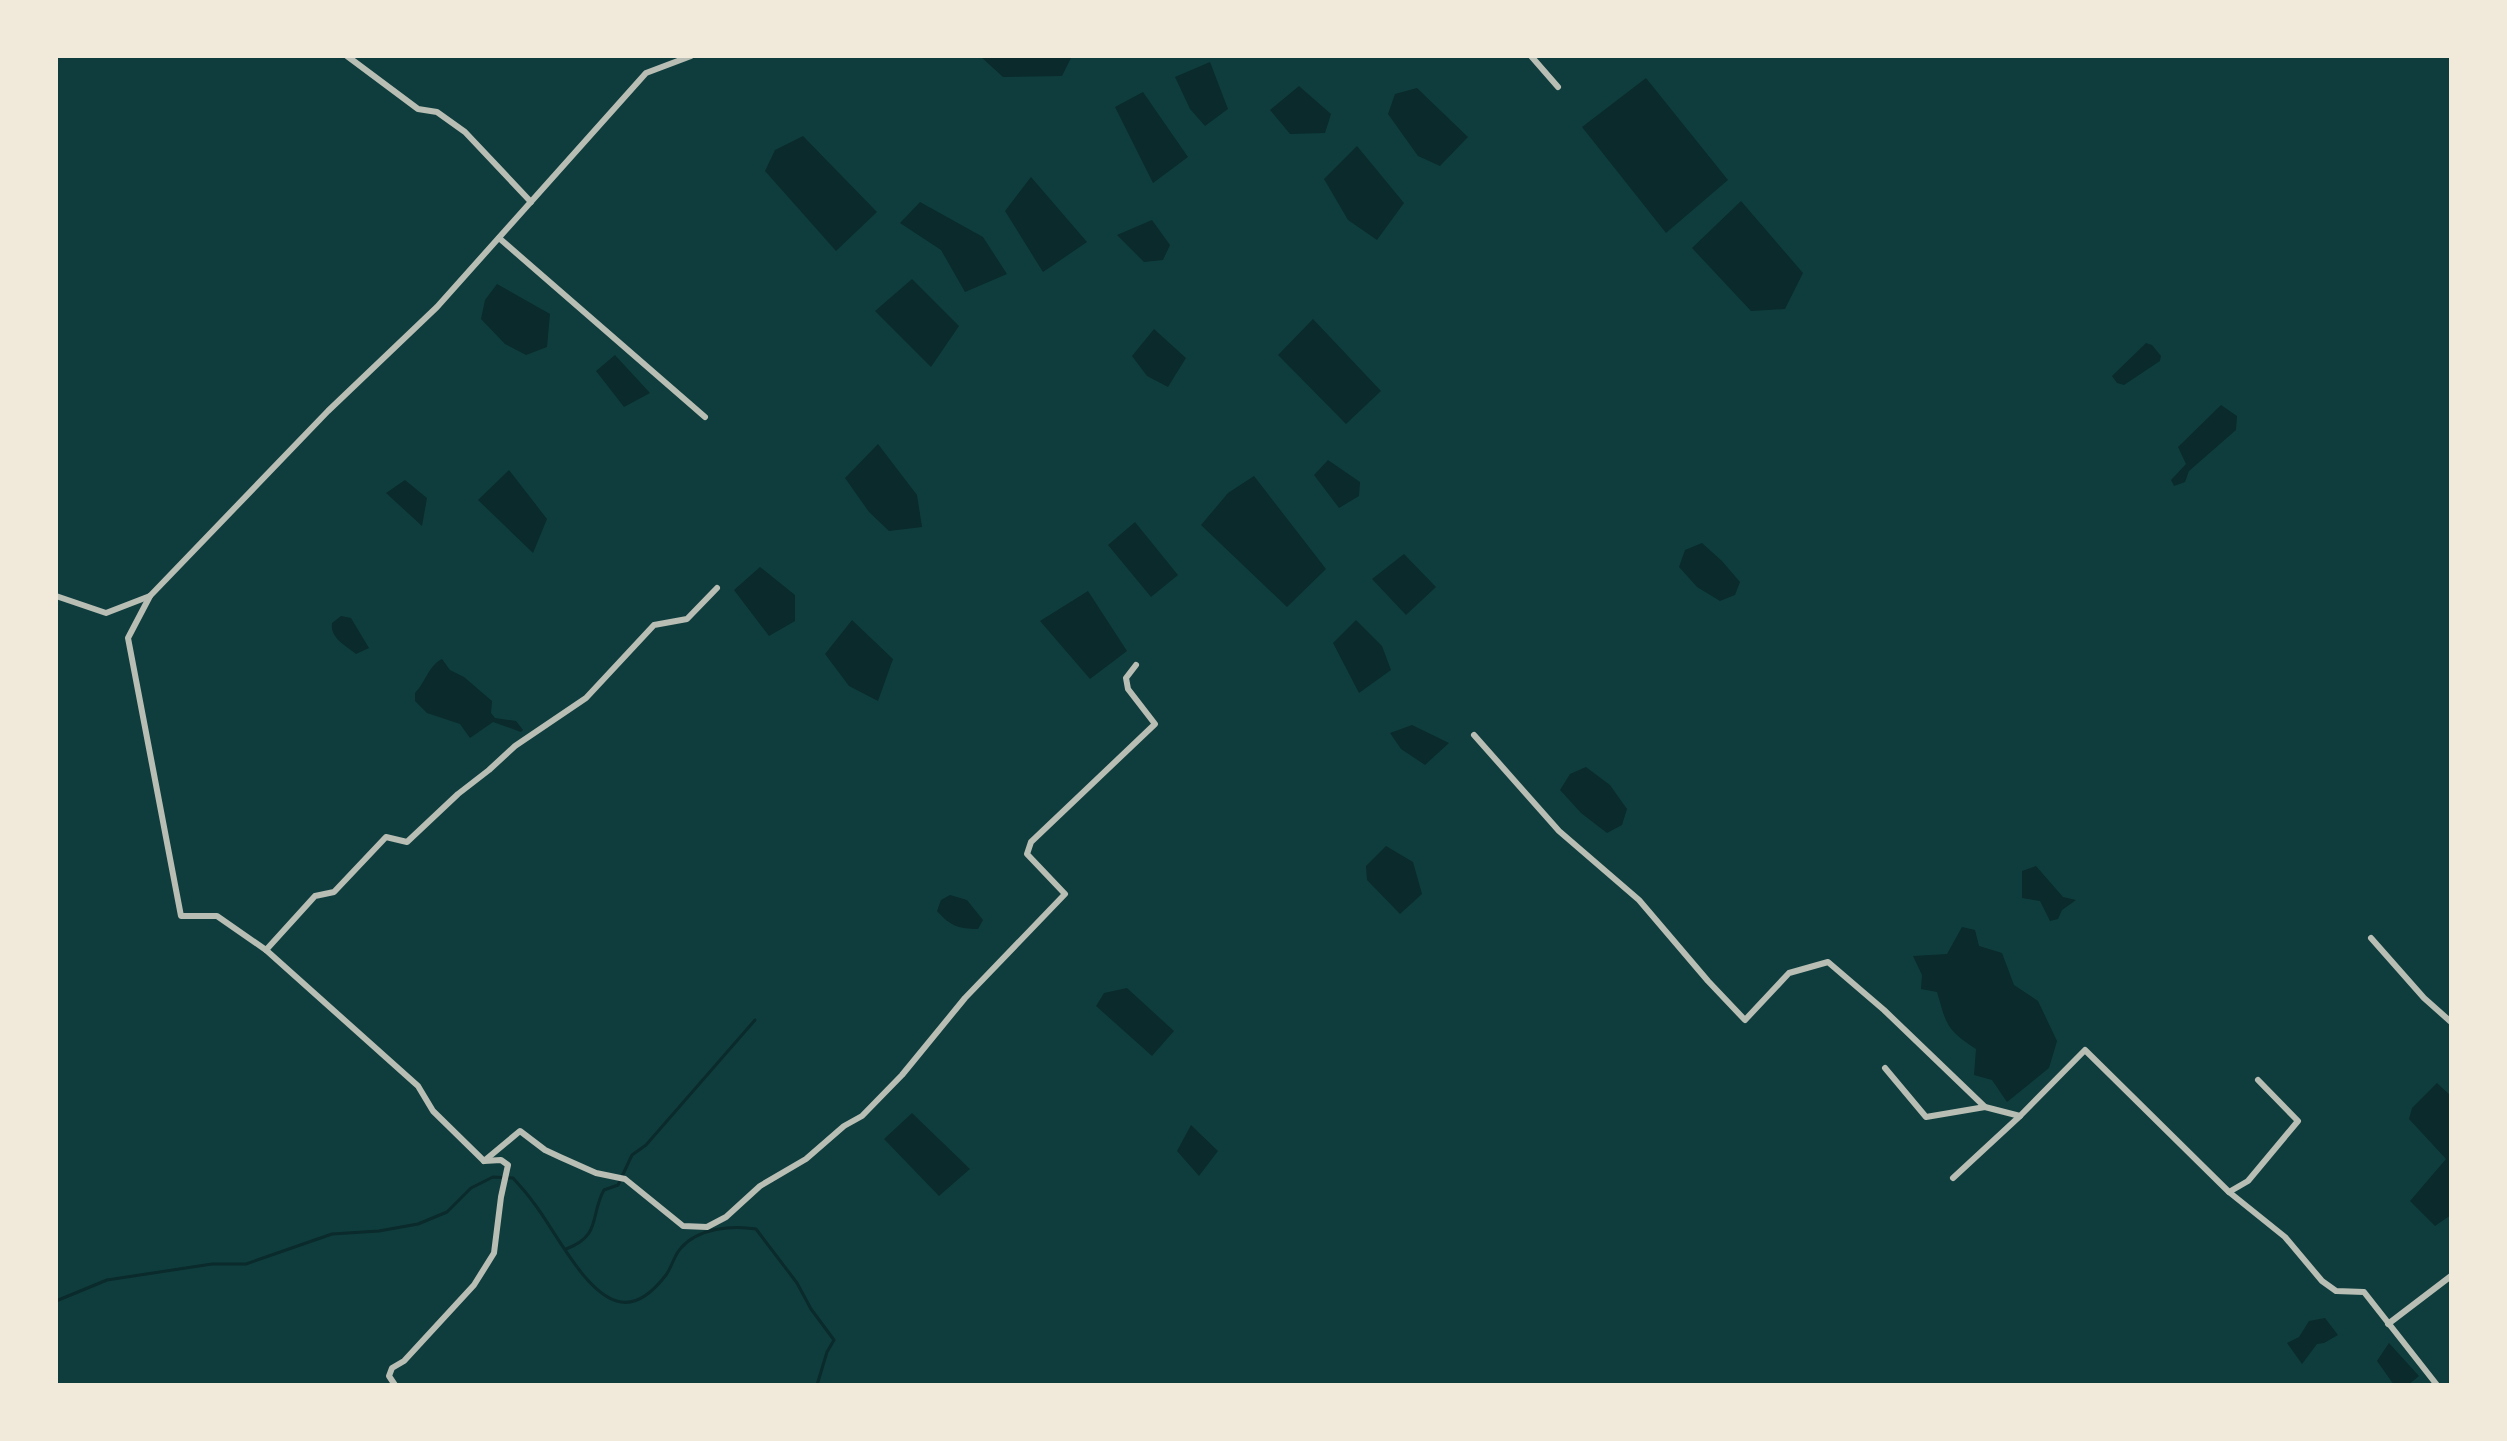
<svg xmlns="http://www.w3.org/2000/svg" width="2507" height="1441" viewBox="0 0 2507 1441" font-family="Montserrat,sans-serif">
  <style>
    .water { fill: #0a2a2b }
    .lines { fill: none; stroke-linecap: round; stroke-linejoin: round }
    .stream { stroke: #0a2a2b; stroke-width: 3 }
    .minor { stroke: #b8beb3; stroke-width: 6 }
  </style>
  <rect width="100%" height="100%" fill="#0f3d3e"/>
  <g class="water">
    <polygon points="980,56 1072,56 1062,76 1003,77"/>
    <polygon points="1210,62 1228,109 1205,126 1190,109 1175,77"/>
    <polygon points="1646,78 1728,180 1666,233 1582,127"/>
    <polygon points="1299,86 1331,114 1325,133 1290,134 1270,110"/>
    <polygon points="1417,88 1468,137 1440,166 1418,156 1388,114 1395,94"/>
    <polygon points="1143,92 1188,157 1153,183 1115,107"/>
    <polygon points="803,136 877,212 836,251 765,171 775,150"/>
    <polygon points="1357,146 1404,203 1377,240 1348,220 1324,179"/>
    <polygon points="1031,177 1087,242 1043,272 1005,211"/>
    <polygon points="1741,201 1803,273 1785,309 1751,311 1692,248"/>
    <polygon points="920,202 983,237 1007,274 965,292 941,250 900,223"/>
    <polygon points="1152,220 1170,245 1163,260 1144,262 1117,235"/>
    <polygon points="912,279 959,326 931,367 875,311"/>
    <polygon points="497,284 550,314 547,347 526,355 505,344 481,319 485,300"/>
    <polygon points="1313,319 1381,391 1346,424 1278,355"/>
    <polygon points="1154,329 1186,358 1168,387 1147,376 1132,356"/>
    <polygon points="2146,343 2152,345 2161,356 2160,361 2124,385 2117,383 2112,376"/>
    <polygon points="615,355 650,393 624,407 596,371"/>
    <polygon points="2221,405 2237,416 2236,430 2189,471 2185,482 2174,486 2171,480 2186,464 2178,447"/>
    <polygon points="878,444 917,495 922,527 889,531 869,512 845,478"/>
    <polygon points="1328,460 1360,482 1359,496 1339,508 1314,475"/>
    <polygon points="509,470 547,519 533,553 478,500"/>
    <polygon points="1254,476 1326,569 1287,607 1201,525 1228,493"/>
    <polygon points="405,480 427,498 422,526 386,493"/>
    <polygon points="1135,522 1178,575 1151,597 1108,545"/>
    <polygon points="1702,543 1722,561 1740,582 1735,595 1720,601 1697,587 1679,567 1685,550"/>
    <polygon points="1404,554 1436,587 1406,615 1372,579"/>
    <polygon points="760,567 795,595 795,621 769,636 734,590"/>
    <polygon points="1088,591 1127,651 1090,679 1040,621"/>
    <path d="M341,616L351,618L369,648L356,654C345,645 330,638 332,623Z"/>
    <polygon points="852,620 893,659 878,701 849,686 825,654"/>
    <polygon points="1356,620 1382,646 1391,670 1359,693 1333,643"/>
    <path d="M442,659L450,670L464,677L492,701L491,713L495,718L516,721L523,730L521,732L493,722L470,738L460,724L427,713L415,701V693C425,683 429,665 442,659Z"/>
    <polygon points="1412,725 1449,743 1425,765 1401,749 1390,733"/>
    <polygon points="1586,767 1610,785 1627,809 1622,825 1607,833 1581,813 1560,790 1570,774"/>
    <polygon points="1386,846 1413,862 1422,894 1400,914 1367,880 1366,866"/>
    <polygon points="2036,866 2063,897 2076,900 2062,910 2058,919 2050,921 2040,901 2022,898 2022,871"/>
    <path d="M950,895L967,900L983,920L978,929C959,929 950,926 937,911L941,900Z"/>
    <path d="M1962,927L1975,930L1979,946L2002,953L2014,985L2038,1001L2057,1041L2049,1068L2007,1102L1992,1080L1974,1075L1976,1049C1946,1029 1947,1026 1937,992L1921,989L1922,975L1913,956L1947,954Z"/>
    <polygon points="1127,988 1174,1031 1152,1056 1096,1006 1104,993"/>
    <polygon points="2437,1083 2451,1096 2451,1215 2435,1226 2410,1201 2446,1159 2409,1119 2412,1108"/>
    <polygon points="912,1113 970,1169 939,1196 884,1139"/>
    <polygon points="1191,1125 1218,1151 1199,1176 1177,1151"/>
    <polygon points="2325,1318 2338,1335 2324,1343 2317,1344 2302,1364 2287,1343 2299,1337 2309,1321"/>
    <polygon points="2389,1343 2419,1376 2408,1385 2394,1385 2377,1361"/>
  </g>
  <g class="lines">
    <g class="stream">
      <path d="M566,1249C602,1236 590,1214 604,1190L618,1185L632,1155L646,1145L755,1020"/>
      <path d="M56,1301L107,1280L212,1264H246L332,1234L379,1231L418,1224L447,1212L471,1188L493,1177L513,1178C520,1186 527,1193 533,1202C554,1228 586,1297 621,1302C639,1305 656,1288 666,1275C672,1267 674,1255 681,1248C698,1228 732,1225 756,1229L797,1283L811,1309L834,1340L827,1352L817,1385"/>
    </g>
    <g class="minor">
      <polyline points="347,56 418,109 437,112 465,132 531,202"/>
      <polyline points="1531,56 1558,87"/>
      <polyline points="499,238 705,417"/>
      <polyline points="56,596 106,613 150,596 328,411 437,307 646,73 691,56"/>
      <polyline points="150,596 128,638 181,916 217,916 266,950 418,1086 433,1111 484,1161 520,1131 545,1150 560,1157 596,1173 625,1179 683,1226 707,1227 726,1217 760,1186 806,1159 844,1126 862,1116 902,1075 965,998 1065,894 1027,854 1031,842 1155,724 1128,689 1126,678 1136,665"/>
      <polyline points="1474,735 1559,831 1639,900 1708,981 1745,1020 1789,973 1828,962 1884,1010 1985,1107 2020,1116 2085,1050 2229,1192 2285,1237 2322,1281 2336,1291 2364,1292 2437,1385"/>
      <polyline points="2371,938 2424,998 2451,1022"/>
      <polyline points="266,950 315,896 334,892 386,837 407,842 458,794 489,770 515,746 586,698 654,625 687,619 717,588"/>
      <polyline points="1885,1068 1926,1117 1985,1107"/>
      <polyline points="1953,1178 2020,1116"/>
      <polyline points="2229,1192 2248,1181 2298,1121 2258,1080"/>
      <polyline points="2388,1324 2451,1276"/>
      <polyline points="395,1385 389,1376 392,1368 404,1361 474,1285 494,1253 501,1197 508,1165 501,1160 484,1161"/>
    </g>
  </g>
  <rect width="2507" height="1441" fill="none" stroke="#f1e9da" stroke-width="116"/>
</svg>
